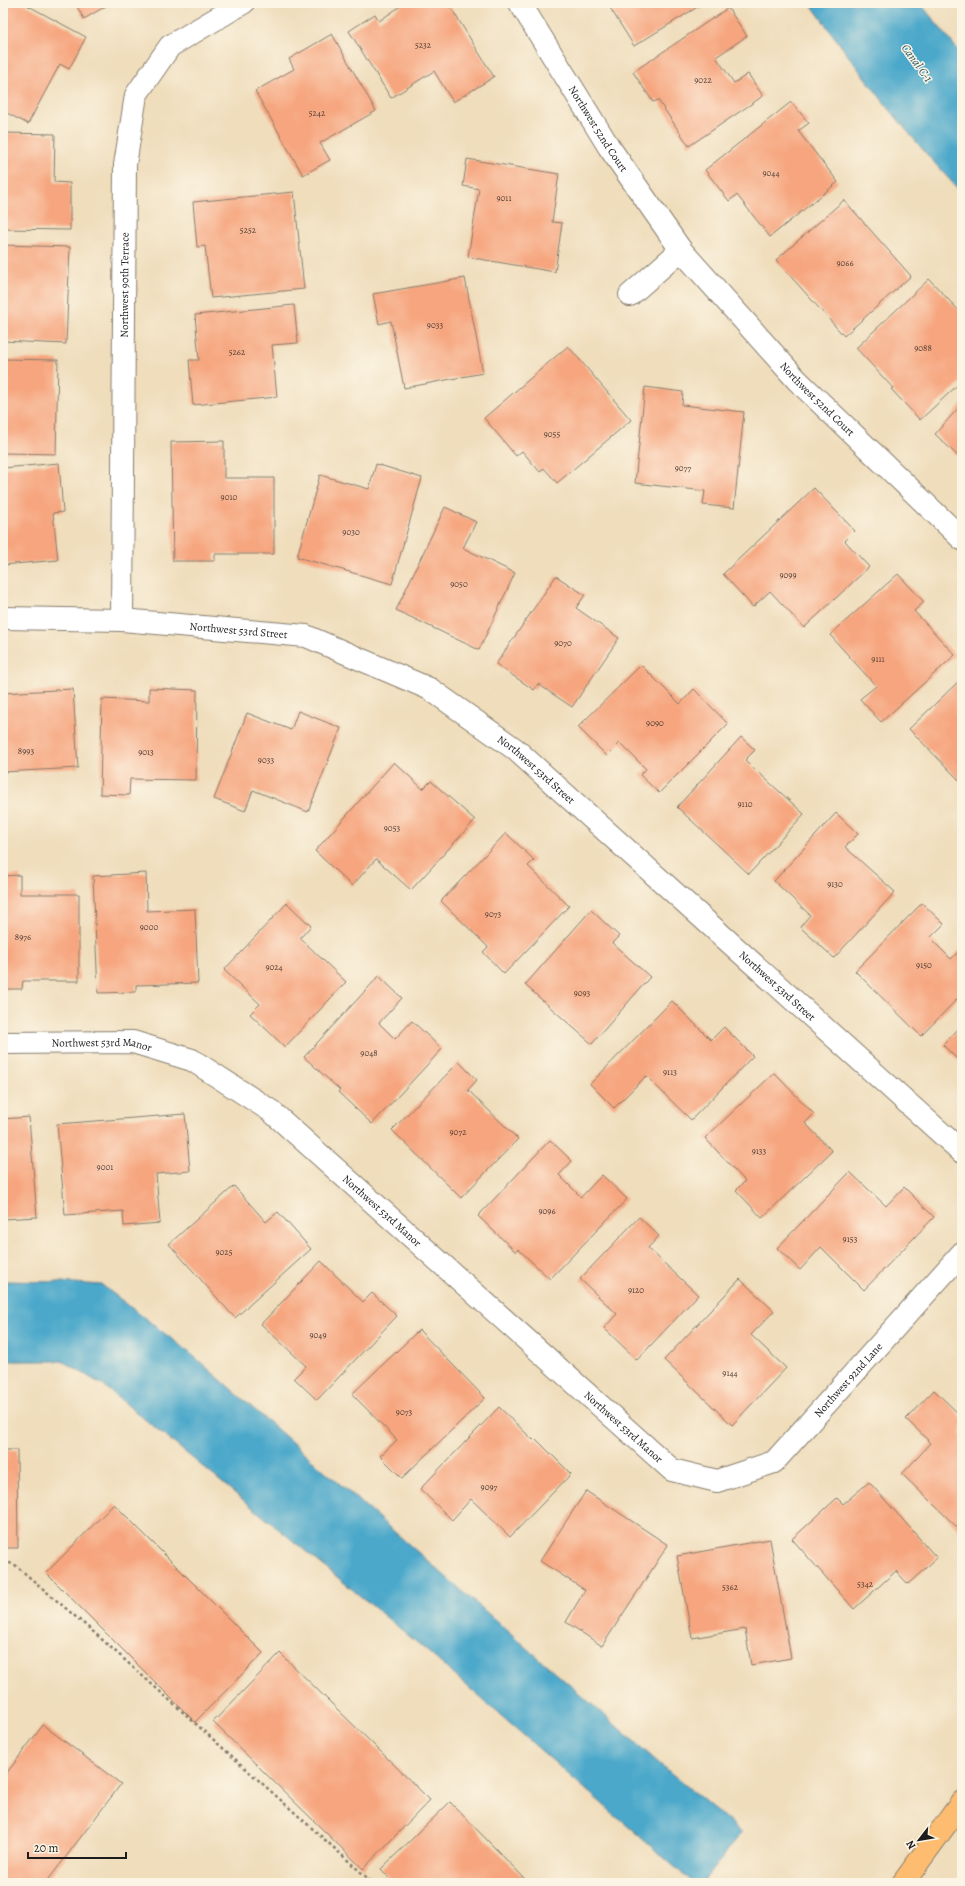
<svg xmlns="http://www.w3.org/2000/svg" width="965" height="1886" viewBox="0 0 965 1886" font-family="Alegreya,serif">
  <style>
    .water { fill: #4ca8ca; stroke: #346273 }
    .building { fill: #f6a57e }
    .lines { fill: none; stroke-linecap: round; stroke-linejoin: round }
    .minor-casing { stroke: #867c6c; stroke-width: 24 }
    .primary-casing { stroke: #867c6c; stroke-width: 24 }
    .path { stroke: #867c6c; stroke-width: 2.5; stroke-dasharray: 3 3; stroke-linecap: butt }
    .minor { stroke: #fff; stroke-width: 22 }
    .primary { stroke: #fdbc6f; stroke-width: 22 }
    .labels { text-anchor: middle; stroke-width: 3; stroke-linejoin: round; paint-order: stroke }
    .number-label { font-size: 9px; fill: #523e34 }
    .street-label { font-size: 11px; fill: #1c1c1c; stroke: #fcf5e5 }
    .water-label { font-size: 12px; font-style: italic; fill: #325b6a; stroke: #fcf5e5 }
  </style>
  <rect width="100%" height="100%" fill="#fcf5e5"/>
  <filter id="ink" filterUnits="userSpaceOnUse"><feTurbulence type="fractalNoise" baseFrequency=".025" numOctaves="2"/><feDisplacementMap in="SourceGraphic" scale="8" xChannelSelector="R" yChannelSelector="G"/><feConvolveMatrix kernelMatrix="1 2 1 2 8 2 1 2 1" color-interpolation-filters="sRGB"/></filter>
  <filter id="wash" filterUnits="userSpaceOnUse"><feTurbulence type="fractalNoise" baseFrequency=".012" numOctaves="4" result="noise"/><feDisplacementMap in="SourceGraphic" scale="16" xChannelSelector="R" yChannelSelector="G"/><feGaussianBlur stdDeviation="0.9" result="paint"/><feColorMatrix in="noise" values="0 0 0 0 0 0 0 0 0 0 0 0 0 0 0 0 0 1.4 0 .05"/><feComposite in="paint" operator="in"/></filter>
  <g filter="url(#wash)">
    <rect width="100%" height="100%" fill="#efddbb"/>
    <g class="water">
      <path d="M810,3H920L962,55V193C906,134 857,69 810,3Z"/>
      <polygon points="3,1281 60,1282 102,1285 190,1353 660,1764 742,1832 702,1883 693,1883 420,1645 103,1385 62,1361 3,1361"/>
    </g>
    <g id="blocks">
      <g class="building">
        <polygon points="3,3 23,3 86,37 69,69 60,64 28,124 3,111"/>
        <polygon points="75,3 111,3 84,19"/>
        <polygon points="405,3 448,3 494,77 453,102 434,71 391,98 349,31 375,14 379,21"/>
        <polygon points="607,3 704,3 634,46"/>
        <polygon points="728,8 747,36 716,57 734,83 748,74 763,96 689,146 658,100 653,102 633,72"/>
        <polygon points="332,34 376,111 320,143 330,160 303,175 255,91 294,69 289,59"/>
        <polygon points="791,102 809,123 798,131 838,182 770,237 737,195 729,201 705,170"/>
        <polygon points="3,133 55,134 54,182 70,183 70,230 3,229"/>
        <polygon points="467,159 559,174 552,222 562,223 555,272 468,257 479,189 463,186"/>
        <polygon points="294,192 304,289 211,298 205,246 197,247 193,202"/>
        <polygon points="844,200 911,276 844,336 776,260"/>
        <polygon points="3,245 70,247 66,344 3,341"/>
        <polygon points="465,278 483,373 404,388 391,321 379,324 373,294"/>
        <polygon points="929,279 962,314 962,381 920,420 891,389 893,388 856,348"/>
        <polygon points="294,305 298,343 272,345 277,397 193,405 189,360 199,360 195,315"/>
        <polygon points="568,346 631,420 557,483 544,468 540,472 522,451 516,456 484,418"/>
        <polygon points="3,359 58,360 56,454 3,453"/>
        <polygon points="645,387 683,392 682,405 744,412 734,508 703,505 705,491 635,483"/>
        <polygon points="962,404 962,460 935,434"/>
        <polygon points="224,441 224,478 274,478 274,554 215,554 215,561 173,561 171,442"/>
        <polygon points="59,463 63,512 53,513 58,560 3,565 3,468"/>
        <polygon points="376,464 422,478 392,584 297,557 320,475 369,489"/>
        <polygon points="814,488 855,531 845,541 869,567 804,628 770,591 753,607 723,574"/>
        <polygon points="445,507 476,522 463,548 515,573 479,650 396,610"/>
        <polygon points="898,574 924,602 914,611 955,655 881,722 860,699 876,686 830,635"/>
        <polygon points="556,576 585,595 576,608 619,638 572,707 538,684 534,690 496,664"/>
        <polygon points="641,665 680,704 694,689 728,724 659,793 640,775 646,769 620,743 607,756 578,727"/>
        <polygon points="962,678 962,783 909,729"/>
        <polygon points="149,688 197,690 196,780 130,779 129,795 100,794 102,699 149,701"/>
        <polygon points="73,689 78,768 3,772 3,693"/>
        <polygon points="298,711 341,728 308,812 253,790 245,811 214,799 247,713 291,730"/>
        <polygon points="741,737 755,750 745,760 804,814 749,874 677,807"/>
        <polygon points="394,762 423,789 431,781 475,820 411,890 376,859 352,886 315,851"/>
        <polygon points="836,813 858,834 845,847 895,892 834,958 800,927 810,915 774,881"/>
        <polygon points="506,833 534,860 528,866 569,906 504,974 483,952 488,947 441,901"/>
        <polygon points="146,873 147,911 195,909 198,983 136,985 136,992 98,993 93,876"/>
        <polygon points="20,875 20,894 79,894 79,981 23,981 22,989 3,989 3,876"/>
        <polygon points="287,903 311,926 300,938 346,982 285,1047 250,1014 260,1004 224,970"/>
        <polygon points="922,903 944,924 930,938 951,959 962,948 962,994 921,1036 855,971"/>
        <polygon points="591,910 619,936 612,943 650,977 592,1044 525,985"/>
        <polygon points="379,976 402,998 379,1023 395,1039 412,1021 442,1049 372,1124 338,1092 340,1090 304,1057"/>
        <polygon points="672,1001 711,1040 724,1027 753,1056 691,1120 646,1076 614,1108 590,1084"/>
        <polygon points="962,1025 962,1064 943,1045"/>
        <polygon points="459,1062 477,1080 468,1090 518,1139 461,1198 392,1130"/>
        <polygon points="774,1073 814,1114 805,1123 832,1151 762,1218 736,1190 745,1181 705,1138"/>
        <polygon points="185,1114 190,1171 156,1174 160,1223 124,1226 123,1211 65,1215 57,1124"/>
        <polygon points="29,1117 37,1217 3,1219 3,1119"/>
        <polygon points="550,1140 572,1161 559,1175 581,1197 602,1175 627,1199 550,1279 518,1249 516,1252 478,1216"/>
        <polygon points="850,1172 886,1206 904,1187 934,1217 864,1290 821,1247 800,1270 777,1248"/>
        <polygon points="234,1186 266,1222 278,1212 311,1249 235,1318 169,1244"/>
        <polygon points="639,1217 659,1236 648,1248 698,1295 637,1360 604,1328 617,1314 580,1279"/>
        <polygon points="321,1261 363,1302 372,1293 397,1316 317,1400 294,1378 306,1366 261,1324"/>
        <polygon points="740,1279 774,1311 751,1335 786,1368 732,1425 664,1360"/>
        <polygon points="419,1330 485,1398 402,1478 380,1456 397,1440 352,1394"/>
        <polygon points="934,1390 962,1417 962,1532 902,1474 931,1443 906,1419"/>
        <polygon points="499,1407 533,1440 535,1438 571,1474 510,1537 471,1499 452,1520 420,1489"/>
        <polygon points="3,1450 17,1450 18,1548 3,1548"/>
        <polygon points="869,1482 937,1558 908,1584 896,1571 854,1609 792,1539 837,1498 843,1504"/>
        <polygon points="586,1491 668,1545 602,1646 566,1622 585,1590 540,1561"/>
        <polygon points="114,1504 263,1653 195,1722 46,1573"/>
        <polygon points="770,1539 791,1658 751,1665 745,1629 692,1638 677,1556"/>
        <polygon points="280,1653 430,1800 363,1869 213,1722"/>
        <polygon points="43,1725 121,1784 46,1883 3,1883 3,1778"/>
        <polygon points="450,1802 529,1883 394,1883 381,1869"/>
      </g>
    </g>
  </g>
  <g filter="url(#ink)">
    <use href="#blocks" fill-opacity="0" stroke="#867c6c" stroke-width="1"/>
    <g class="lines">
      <g class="minor-casing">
        <g id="minor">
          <path id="s1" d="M520,3L609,147L681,250L797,380L962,539"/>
          <polyline points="630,295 681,250"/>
          <path id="s2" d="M3,618L122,620L306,636L430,689L515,749L962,1152"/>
          <path id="s3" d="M122,620L125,165L136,95L170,46L243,3"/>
          <path id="s4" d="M3,1043L133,1042L192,1060L271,1111L672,1470L717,1481L774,1462L962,1253"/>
        </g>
      </g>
      <g class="primary-casing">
        <polyline id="primary" points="903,1883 962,1802"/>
      </g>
      <polyline class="path" points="3,1562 14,1564 97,1635 373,1883"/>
      <use href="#minor" class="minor"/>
      <use href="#primary" class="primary"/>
    </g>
  </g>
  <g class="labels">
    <g class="number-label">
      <text x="423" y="48">5232</text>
      <text x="703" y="83">9022</text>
      <text x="317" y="116">5242</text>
      <text x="771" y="176">9044</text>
      <text x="504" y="201">9011</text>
      <text x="248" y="233">5252</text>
      <text x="845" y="266">9066</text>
      <text x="435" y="328">9033</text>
      <text x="923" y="351">9088</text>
      <text x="237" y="355">5262</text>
      <text x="552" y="437">9055</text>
      <text x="683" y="471">9077</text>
      <text x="229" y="500">9010</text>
      <text x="351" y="535">9030</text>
      <text x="788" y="578">9099</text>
      <text x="459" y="587">9050</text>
      <text x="563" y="646">9070</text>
      <text x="878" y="662">9111</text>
      <text x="655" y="726">9090</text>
      <text x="26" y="754">8993</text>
      <text x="146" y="755">9013</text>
      <text x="266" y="763">9033</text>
      <text x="745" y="807">9110</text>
      <text x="392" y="831">9053</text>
      <text x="835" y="887">9130</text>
      <text x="493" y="917">9073</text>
      <text x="149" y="930">9000</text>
      <text x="23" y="940">8976</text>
      <text x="924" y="968">9150</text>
      <text x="274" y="970">9024</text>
      <text x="582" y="996">9093</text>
      <text x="369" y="1056">9048</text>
      <text x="670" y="1075">9113</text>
      <text x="458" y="1135">9072</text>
      <text x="759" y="1154">9133</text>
      <text x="105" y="1170">9001</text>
      <text x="547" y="1214">9096</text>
      <text x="850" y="1242">9153</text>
      <text x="224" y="1255">9025</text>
      <text x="636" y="1293">9120</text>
      <text x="318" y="1338">9049</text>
      <text x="730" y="1376">9144</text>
      <text x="404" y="1415">9073</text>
      <text x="489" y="1490">9097</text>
      <text x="865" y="1587">5342</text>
      <text x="730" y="1590">5362</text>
    </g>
    <g class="street-label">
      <text dy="4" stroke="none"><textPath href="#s1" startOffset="148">Northwest 52nd Court</textPath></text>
      <text dy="4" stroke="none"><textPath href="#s3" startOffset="335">Northwest 90th Terrace</textPath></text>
      <text dy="4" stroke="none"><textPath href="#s1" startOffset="497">Northwest 52nd Court</textPath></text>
      <text dy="4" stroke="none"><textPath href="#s2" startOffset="236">Northwest 53rd Street</textPath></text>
      <text dy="4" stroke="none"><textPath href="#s2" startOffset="572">Northwest 53rd Street</textPath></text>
      <text dy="4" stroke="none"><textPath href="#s2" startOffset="896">Northwest 53rd Street</textPath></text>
      <text dy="4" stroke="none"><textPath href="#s4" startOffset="99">Northwest 53rd Manor</textPath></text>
      <text dy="4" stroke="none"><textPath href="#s4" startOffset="435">Northwest 53rd Manor</textPath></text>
      <text dy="4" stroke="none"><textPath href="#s4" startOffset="1041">Northwest 92nd Lane</textPath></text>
      <text dy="4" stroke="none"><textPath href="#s4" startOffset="759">Northwest 53rd Manor</textPath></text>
    </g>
    <g class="water-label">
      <text transform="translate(917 63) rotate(54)" y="4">Canal C-1</text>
    </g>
  </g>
  <rect width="965" height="1886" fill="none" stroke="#fcf5e5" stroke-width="16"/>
  <g transform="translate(919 1840) rotate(239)" stroke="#fcf5e5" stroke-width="3" paint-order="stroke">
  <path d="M0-3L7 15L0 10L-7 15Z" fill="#1c1c1c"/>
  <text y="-6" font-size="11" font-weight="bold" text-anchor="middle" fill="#1c1c1c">N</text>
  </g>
  <path d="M28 1852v6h98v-6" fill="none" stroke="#1c1c1c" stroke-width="2"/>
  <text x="34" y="1852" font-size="12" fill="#1c1c1c" stroke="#fcf5e5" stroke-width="3" paint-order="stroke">20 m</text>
</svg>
